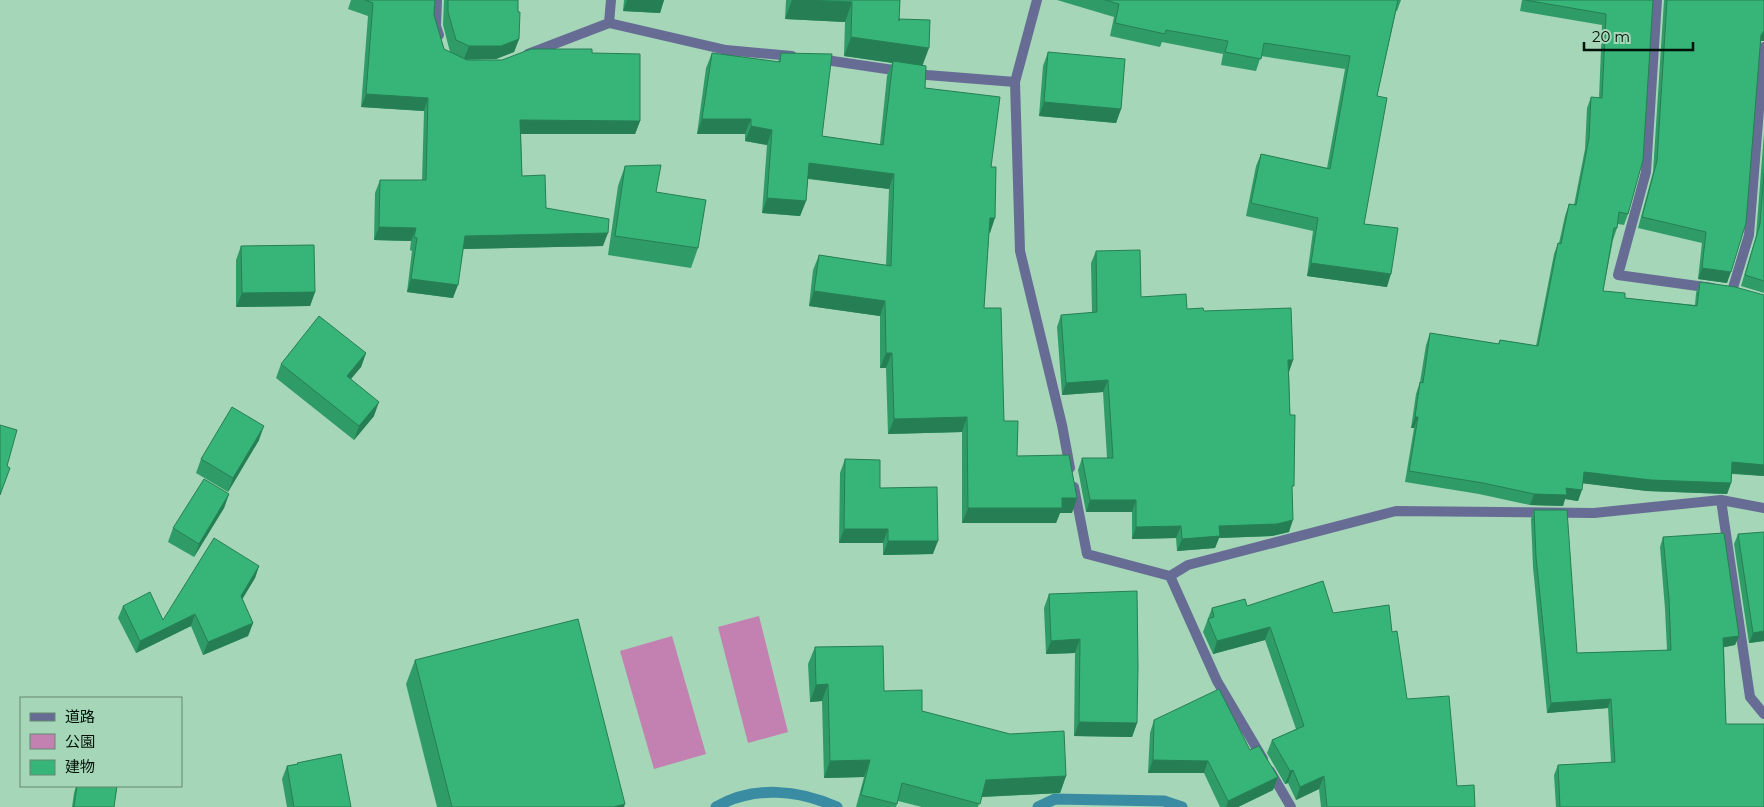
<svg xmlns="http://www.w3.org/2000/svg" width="1764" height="807" viewBox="0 0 1764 807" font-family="Montserrat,'Noto Sans JP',sans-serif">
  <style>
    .green { fill: #c281b0 }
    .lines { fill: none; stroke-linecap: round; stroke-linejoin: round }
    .stream { stroke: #3a8ca2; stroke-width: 11 }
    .minor { stroke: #676c95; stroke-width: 10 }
    .wall { fill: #2f9c67 }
    .shaded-wall { fill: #267f54 }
    .building { fill: #37b578; stroke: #267f54 }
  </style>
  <rect width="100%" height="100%" fill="#a5d6b8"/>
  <g class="green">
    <polygon points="759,616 788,732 748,743 718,627"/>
    <polygon points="672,636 706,754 654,769 620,651"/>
  </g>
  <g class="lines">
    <g class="stream">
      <path d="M716,807C754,785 799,790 837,807"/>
      <polyline points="1038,807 1055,799 1164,801 1182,807"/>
    </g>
    <g class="minor">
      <polyline points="437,0 436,26 439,35"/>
      <polyline points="1037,0 1015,82 1020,251 1062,425 1070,468"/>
      <polyline points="1657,0 1646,172 1618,275 1712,288"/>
      <polyline points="609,23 726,50 792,56"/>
      <polyline points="528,54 609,23 611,0"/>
      <polyline points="819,59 927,75 1015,82"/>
      <polyline points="1732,291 1749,235 1764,47"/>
      <polyline points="1074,487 1087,554 1170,576 1188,565 1396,511 1594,513 1721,500 1764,508"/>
      <polyline points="1721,500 1750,697 1764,714"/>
      <polyline points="1170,576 1217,681 1263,759"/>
      <polyline points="1270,771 1291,807"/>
    </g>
  </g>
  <g class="wall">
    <polygon points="351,0 435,0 434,15 444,49 450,52 443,25 444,0 518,0 518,12 519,39 514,52 496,59 466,59 502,60 592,53 640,121 635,134 521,134 522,176 546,208 603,246 463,249 453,298 407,292 412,251 410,250 411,241 374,240 375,193 380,180 422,180 424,111 361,107 368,16 348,9"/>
    <polygon points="624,0 664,0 660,13 623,11"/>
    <polygon points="786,0 900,0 899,19 922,65 925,88 991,167 990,233 989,233 984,308 1004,421 1017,456 1072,513 1060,513 1056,523 962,523 962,432 888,434 886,368 880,368 880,316 809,306 813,270 819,255 886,265 889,189 808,179 806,201 800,216 762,213 767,145 745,141 745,134 697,134 706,68 712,53 778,62 781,53 822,136 880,144 887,76 892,63 844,56 845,22 785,19"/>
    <polygon points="1057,0 1401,0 1397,11 1396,11 1377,96 1364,224 1387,287 1307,276 1313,231 1246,216 1256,166 1261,154 1327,168 1345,69 1261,56 1256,71 1221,65 1223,54 1162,42 1160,47 1110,36 1114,17"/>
    <polygon points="1522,0 1653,0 1628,214 1624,225 1618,224 1617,228 1613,240 1603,291 1625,298 1695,305 1696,293 1700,282 1764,295 1764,476 1732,474 1731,483 1727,494 1647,491 1583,483 1578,501 1565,499 1563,506 1530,505 1479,494 1405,482 1414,428 1411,428 1416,394 1420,382 1426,345 1430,333 1498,344 1500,340 1536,346 1554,254 1558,243 1559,243 1565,216 1569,204 1574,205 1585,149 1587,108 1591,97 1599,98 1602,25 1520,11"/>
    <polygon points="1664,0 1764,0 1764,41 1761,41 1727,283 1698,279 1702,243 1638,228 1653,172"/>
    <polygon points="1048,52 1121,109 1116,123 1039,116 1043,66"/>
    <polygon points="1764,133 1764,293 1741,286 1756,236"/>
    <polygon points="625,166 656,192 698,248 691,268 608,255 618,186"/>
    <polygon points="241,246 315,292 310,306 236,307 236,260"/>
    <polygon points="1096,251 1141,297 1187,309 1204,311 1293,360 1289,371 1292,492 1289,532 1272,536 1219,538 1215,548 1177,551 1176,538 1132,539 1132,512 1086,512 1078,470 1082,458 1107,458 1103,392 1062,395 1057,327 1061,315 1092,313 1091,263"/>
    <polygon points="366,353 361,367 350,379 374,416 354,440 276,378 281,364"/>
    <polygon points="259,440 228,492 196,473 201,459"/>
    <polygon points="845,459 880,488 933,554 883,555 883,543 839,543 840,473"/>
    <polygon points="229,494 224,508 194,557 168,542 173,528"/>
    <polygon points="1534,510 1577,653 1667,650 1665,609 1660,547 1663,537 1739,636 1735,645 1724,647 1726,724 1764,807 1556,807 1554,775 1558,765 1611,762 1608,708 1547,713 1533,567 1531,519"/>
    <polygon points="1738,534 1764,641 1749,643 1734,544"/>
    <polygon points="259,566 255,578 242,599 253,623 248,636 203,655 191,626 136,653 118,618 123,606 163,620"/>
    <polygon points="1049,594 1137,723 1132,737 1074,736 1075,653 1046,654 1044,608"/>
    <polygon points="1247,606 1333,613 1392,632 1407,699 1457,786 1475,807 1321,807 1319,789 1296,800 1288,783 1285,784 1267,753 1272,740 1296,729 1265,640 1213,654 1203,632 1212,608"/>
    <polygon points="815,647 884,691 922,711 1066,776 1060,793 981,797 978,807 922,807 898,801 896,807 856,807 864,777 824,778 822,701 810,702 808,664"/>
    <polygon points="415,660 624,807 437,807 406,684"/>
    <polygon points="1154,720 1250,750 1278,777 1273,790 1238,807 1220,807 1204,773 1148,773 1150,733"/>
    <polygon points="297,763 351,807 287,807 282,779 287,766 297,764"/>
    <polygon points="76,786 117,786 114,807 72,807 74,793"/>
  </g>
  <g class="shaded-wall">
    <polygon points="627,0 664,0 660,13 623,11"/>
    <polygon points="792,0 803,0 852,2 845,22 785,19"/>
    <polygon points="1764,31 1764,41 1761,41 1761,35"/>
    <polygon points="851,37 929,48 922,67 844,56"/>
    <polygon points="519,39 514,52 496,59 464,59 469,46"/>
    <polygon points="366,94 428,98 424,111 361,107"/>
    <polygon points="1044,102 1121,109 1116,123 1039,116"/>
    <polygon points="702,119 751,119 745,134 697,134"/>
    <polygon points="520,120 640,121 635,134 516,134"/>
    <polygon points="751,126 772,130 767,145 745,141"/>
    <polygon points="809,163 894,174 889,189 804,178"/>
    <polygon points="767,198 806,201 800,216 762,213"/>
    <polygon points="990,218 995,218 990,233 984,233"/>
    <polygon points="379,227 416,228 411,241 374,240"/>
    <polygon points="608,233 603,246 460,249 465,236"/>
    <polygon points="1311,263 1391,274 1387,287 1307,276"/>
    <polygon points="1702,268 1731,272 1727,283 1698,279"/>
    <polygon points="411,279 458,285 453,298 407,292"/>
    <polygon points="814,291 885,301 880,316 809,306"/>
    <polygon points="315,292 310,306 236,307 242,293"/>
    <polygon points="366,353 361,367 342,390 347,376"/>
    <polygon points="886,353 892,353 886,368 880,368"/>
    <polygon points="1288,360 1293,360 1289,372"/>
    <polygon points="1108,380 1103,392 1062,395 1066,383"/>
    <polygon points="379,402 374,416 354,440 359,426"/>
    <polygon points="967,417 962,432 888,434 894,419"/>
    <polygon points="1415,417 1418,417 1414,428 1411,428"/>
    <polygon points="264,426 259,440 228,492 233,478"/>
    <polygon points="1732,462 1764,465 1764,476 1728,473"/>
    <polygon points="1584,472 1731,483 1727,494 1647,491 1580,483"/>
    <polygon points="1566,488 1582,490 1578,501 1565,499 1563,506 1530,505 1534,494"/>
    <polygon points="229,494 224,508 194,557 199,544"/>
    <polygon points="1062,498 1077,498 1072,513 1060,513 1056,523 962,523 968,508"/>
    <polygon points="1090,500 1136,500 1132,512 1086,512"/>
    <polygon points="1293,520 1289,532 1272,536 1219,538 1215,548 1177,551 1182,539 1219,526"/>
    <polygon points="1181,526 1176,538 1132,539 1136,527"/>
    <polygon points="844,529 888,529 883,543 839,543"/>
    <polygon points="888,541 938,541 933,554 883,555"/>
    <polygon points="259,566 255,578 237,608 241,596"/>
    <polygon points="195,614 191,626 136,653 140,641"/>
    <polygon points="253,623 248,636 203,655 208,642"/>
    <polygon points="1270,627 1265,640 1213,654 1217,641"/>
    <polygon points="1764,631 1764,641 1749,643 1753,633"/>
    <polygon points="1739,636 1735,645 1720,648 1723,638"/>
    <polygon points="1080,639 1075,653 1046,654 1051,641"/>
    <polygon points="828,684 822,701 810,702 816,685"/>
    <polygon points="1611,699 1608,708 1547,713 1551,703"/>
    <polygon points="1079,722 1137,723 1132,737 1074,736"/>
    <polygon points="870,760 864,777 824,778 830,761"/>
    <polygon points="1153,760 1208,761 1204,773 1148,773"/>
    <polygon points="1293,770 1288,783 1285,784 1290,771"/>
    <polygon points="1066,776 1060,793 980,797 986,780"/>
    <polygon points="1324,776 1319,789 1296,800 1300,787"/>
    <polygon points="1278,777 1273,790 1238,807 1226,807 1228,801"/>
    <polygon points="625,804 624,807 613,807"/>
  </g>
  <g class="building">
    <polygon points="365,0 435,0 434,15 444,49 467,60 502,60 531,49 592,49 592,53 640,54 640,121 520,120 522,176 545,175 546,208 609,219 608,233 465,236 458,285 411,279 417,238 414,237 416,228 379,227 380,180 426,180 428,98 366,94 373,3"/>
    <polygon points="448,0 518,0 518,12 520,12 519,39 501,46 469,46 456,40 448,12"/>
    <polygon points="803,0 900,0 899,21 899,19 930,20 929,48 851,37 852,2"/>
    <polygon points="1105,0 1398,0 1377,96 1387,98 1364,224 1398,228 1391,274 1311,263 1318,218 1251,203 1261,154 1330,169 1350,56 1264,43 1261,59 1225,52 1228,41 1166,30 1165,34 1115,23 1119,4"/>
    <polygon points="1525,0 1653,0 1643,160 1628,214 1619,212 1617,228 1614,228 1603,291 1625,293 1625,298 1697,306 1700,282 1735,287 1764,295 1764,465 1732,462 1731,483 1651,480 1584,472 1582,490 1566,488 1567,495 1534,494 1483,483 1409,471 1418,417 1415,417 1420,382 1423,383 1430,333 1499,344 1500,340 1538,346 1558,243 1561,244 1569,204 1576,205 1589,138 1591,97 1602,98 1606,14"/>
    <polygon points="1667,0 1764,0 1764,31 1761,35 1746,223 1731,272 1702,268 1706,232 1642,217 1657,161"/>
    <polygon points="1048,52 1125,59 1121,109 1044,102"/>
    <polygon points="712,53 780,62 781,53 832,54 822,136 883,145 893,61 926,66 925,88 1000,97 991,167 996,167 995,218 990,218 984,308 1001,308 1004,421 1018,421 1017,456 1069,455 1077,498 1062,498 1062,508 968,508 967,417 894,419 892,353 886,353 885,301 814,291 819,255 891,266 894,174 809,163 806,201 767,198 772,130 751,126 751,119 702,119"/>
    <polygon points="661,165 656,192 706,200 698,248 615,236 625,166"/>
    <polygon points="1764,173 1764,281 1745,275 1760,224"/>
    <polygon points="314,245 315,292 242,293 241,246"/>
    <polygon points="1140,250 1141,297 1186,294 1187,309 1203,308 1204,311 1291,308 1293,360 1288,360 1290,415 1295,415 1294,486 1292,486 1293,520 1277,524 1219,526 1220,536 1182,539 1181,526 1136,527 1136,500 1090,500 1082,458 1113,458 1108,380 1066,383 1061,315 1097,312 1096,251"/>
    <polygon points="319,316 366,353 347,376 379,402 359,426 281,364"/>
    <polygon points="232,407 264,426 233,478 201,459"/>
    <polygon points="0,425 17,430 7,466 10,468 0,495"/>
    <polygon points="845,459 880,460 880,488 937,487 938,541 888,541 888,529 844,529"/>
    <polygon points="204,479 229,494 199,544 173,528"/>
    <polygon points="1534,510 1567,510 1577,653 1671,650 1669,599 1663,537 1724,533 1739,636 1723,638 1726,724 1764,724 1764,807 1560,807 1558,765 1615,762 1611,699 1551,703 1536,557"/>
    <polygon points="1764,532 1764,631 1753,633 1738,534"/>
    <polygon points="214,538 259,566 241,596 253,623 208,642 195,614 140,641 123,606 150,592 163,620"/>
    <polygon points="1323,581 1333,613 1389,605 1392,632 1397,631 1407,699 1449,696 1457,786 1474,785 1475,807 1327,807 1324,776 1300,787 1293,770 1290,771 1272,740 1304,726 1270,627 1217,641 1208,619 1214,617 1212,608 1245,599 1247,606"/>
    <polygon points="1137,591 1138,666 1137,723 1079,722 1080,639 1051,641 1049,594"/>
    <polygon points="578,619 625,804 613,807 452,807 415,660"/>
    <polygon points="883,646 884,691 922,690 922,711 1010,734 1064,731 1066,776 986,780 980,804 902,783 897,804 861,795 870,760 830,761 828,684 816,685 815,647"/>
    <polygon points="1219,689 1250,750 1259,746 1278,777 1228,801 1208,761 1153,760 1154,720"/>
    <polygon points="341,754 351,807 294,807 287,766 298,764 297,763"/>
    <polygon points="77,786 117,786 114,807 74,807"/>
  </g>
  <rect x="20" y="697" width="162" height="90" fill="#a5d6b8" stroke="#648872"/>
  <rect x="30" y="713" width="25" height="8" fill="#676c95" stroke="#648872"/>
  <text x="65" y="722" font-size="15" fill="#021208">道路</text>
  <rect x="30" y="734" width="25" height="15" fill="#c281b0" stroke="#648872"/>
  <text x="65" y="747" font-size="15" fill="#021208">公園</text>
  <rect x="30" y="760" width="25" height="15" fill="#37b578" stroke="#648872"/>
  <text x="65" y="772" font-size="15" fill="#021208">建物</text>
  <path d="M1584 42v8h109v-8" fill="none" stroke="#021208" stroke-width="2.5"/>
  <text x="1592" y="42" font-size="15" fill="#021208" stroke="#a5d6b8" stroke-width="4" paint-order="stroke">20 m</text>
</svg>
